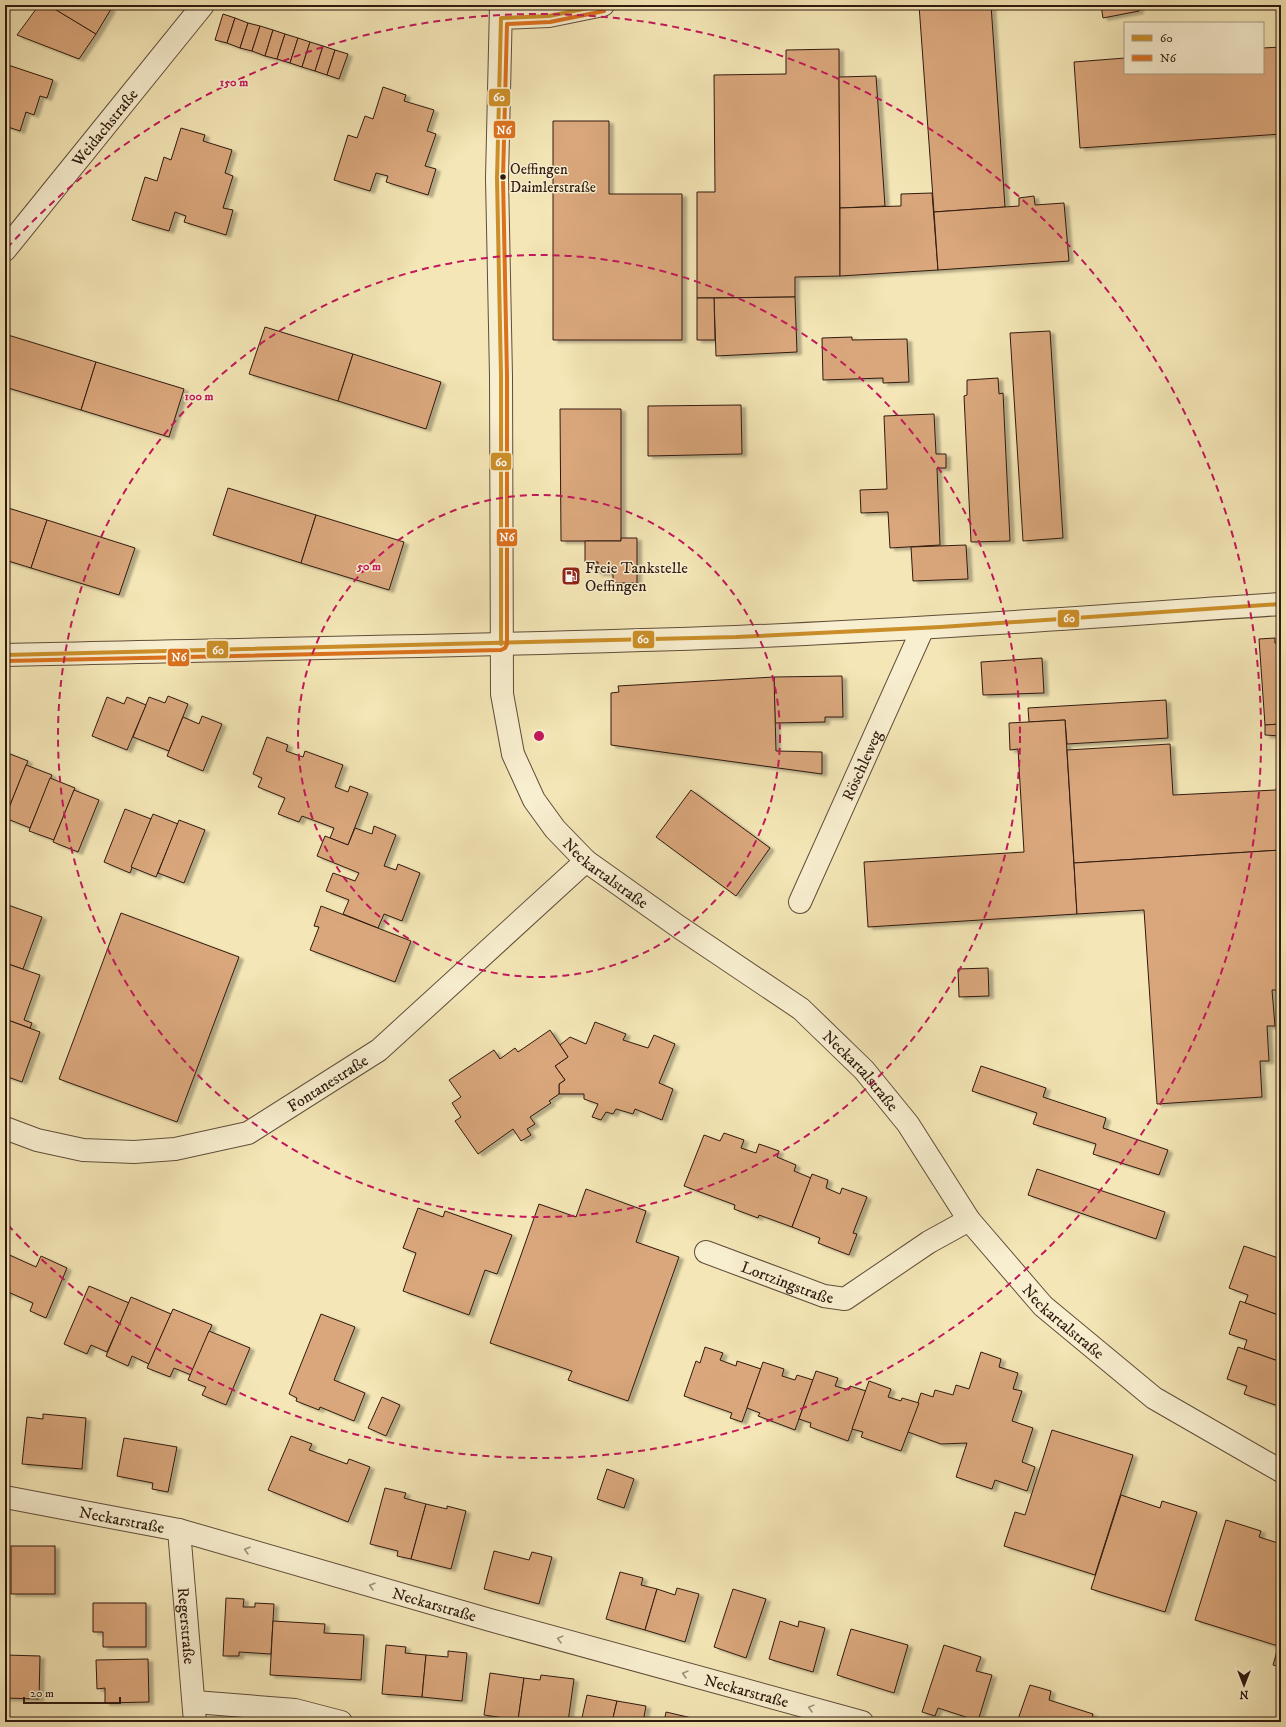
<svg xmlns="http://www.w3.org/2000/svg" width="1286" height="1727" viewBox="0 0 1286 1727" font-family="'IM FELL DW Pica',serif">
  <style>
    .building { fill: #daa77b; stroke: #301a0f; filter: url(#shadow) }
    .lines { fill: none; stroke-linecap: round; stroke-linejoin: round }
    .street-casing { stroke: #614d39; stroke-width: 24 }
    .street { stroke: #f8efd0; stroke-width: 22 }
    .bus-1-casing { stroke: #f8efd0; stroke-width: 7 }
    .bus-2-casing { stroke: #f8efd0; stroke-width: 7 }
    .bus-1 { stroke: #cb8e28; stroke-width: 4 }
    .bus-2 { stroke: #db711d; stroke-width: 4 }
    .oneway { stroke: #9e8f79 }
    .ring { fill: none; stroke: #c2185b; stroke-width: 2; stroke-dasharray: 7 5 }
    .bus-dot { fill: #301a0f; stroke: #f8efd0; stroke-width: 1.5 }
    .labels { text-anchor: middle; stroke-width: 3; stroke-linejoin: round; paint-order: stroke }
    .bus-label { font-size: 15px; fill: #301a0f; stroke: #f8efd0; text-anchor: start }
    .street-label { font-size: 16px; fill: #301a0f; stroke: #f8efd0 }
    .poi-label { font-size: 16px; fill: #301a0f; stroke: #f8efd0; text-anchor: start }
    .centre { fill: #c2185b; stroke: #f8efd0; stroke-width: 2 }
    .ring-label { font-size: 12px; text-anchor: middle; font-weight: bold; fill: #c2185b; stroke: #f8efd0; stroke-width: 3; stroke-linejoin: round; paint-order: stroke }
    .line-badge { stroke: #f8efd0; stroke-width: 1.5 }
    .badge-label { font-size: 11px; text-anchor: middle; font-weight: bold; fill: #fff }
  </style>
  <defs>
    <filter id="shadow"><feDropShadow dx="4.5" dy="2.5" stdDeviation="1" flood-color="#0004"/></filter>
  </defs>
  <rect width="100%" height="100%" fill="#f4e6b6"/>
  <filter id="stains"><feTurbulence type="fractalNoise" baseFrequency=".005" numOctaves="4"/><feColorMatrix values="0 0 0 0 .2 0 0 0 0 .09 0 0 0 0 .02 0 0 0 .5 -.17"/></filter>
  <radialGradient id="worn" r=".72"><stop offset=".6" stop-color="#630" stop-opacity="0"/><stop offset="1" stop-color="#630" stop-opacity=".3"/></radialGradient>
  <g class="building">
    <polygon points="39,5 48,5 96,34 79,59 17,35"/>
    <polygon points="48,5 104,5 111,9 96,34"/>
    <polygon points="919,5 991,5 1005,207 934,212"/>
    <polygon points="1101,5 1138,5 1139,11 1103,18"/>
    <polygon points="223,14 235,18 227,43 215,40"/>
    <polygon points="235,18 248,23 240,48 227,43"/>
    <polygon points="248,23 260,26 252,51 240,48"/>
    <polygon points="260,26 273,30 265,56 252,51"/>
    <polygon points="273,30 285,34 277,59 265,56"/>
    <polygon points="285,34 298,38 290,63 277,59"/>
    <polygon points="298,38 310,42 302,67 290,63"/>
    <polygon points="310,42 323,46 315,71 302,67"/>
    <polygon points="323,46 335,50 327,75 315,71"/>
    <polygon points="1281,47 1281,134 1080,148 1074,62 1125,58 1125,73 1263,73 1263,48"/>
    <polygon points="839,49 840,276 795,277 795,297 697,298 697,192 715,192 714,75 786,74 786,50"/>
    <polygon points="335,50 348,54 339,79 327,75"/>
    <polygon points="5,64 53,80 47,98 40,96 34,115 26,112 20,131 5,126"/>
    <polygon points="876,76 885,206 840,208 839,77"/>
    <polygon points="383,87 406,95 404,101 434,110 427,131 436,134 425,166 436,169 428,195 386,182 388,176 376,173 370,191 334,180 348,135 357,138 365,116 373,119"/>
    <polygon points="553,121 609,121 609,194 682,194 682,340 553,340"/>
    <polygon points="181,128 205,135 203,141 232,150 225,173 233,176 223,208 233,210 226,235 184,222 186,216 175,212 169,231 132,220 145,177 157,181 164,157 171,160"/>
    <polygon points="932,193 938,270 840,276 840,208 901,206 901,194"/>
    <polygon points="1034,196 1035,205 1064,203 1069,261 938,270 934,212 1019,206 1019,198"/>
    <polygon points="795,297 797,352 716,356 714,298"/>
    <polygon points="697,298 714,298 715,340 697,340"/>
    <polygon points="265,327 353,354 338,401 249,374"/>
    <polygon points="1050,331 1063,538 1023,541 1010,333"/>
    <polygon points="8,335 96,362 81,410 5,387 5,346"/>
    <polygon points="852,337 852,340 907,339 909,382 883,383 883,378 823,380 822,338"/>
    <polygon points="353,354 441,382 426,429 338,401"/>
    <polygon points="96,362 184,389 169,437 81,410"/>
    <polygon points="998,378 999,394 1003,393 1010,541 971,542 964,396 967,395 967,380"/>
    <polygon points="741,405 742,454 648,456 648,406"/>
    <polygon points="560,409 621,409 621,541 561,541"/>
    <polygon points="934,414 936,454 946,454 946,468 937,468 940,545 890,548 888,512 861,513 860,490 887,489 884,416"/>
    <polygon points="228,488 316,515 301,563 213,535"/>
    <polygon points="5,507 47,520 31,568 5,560"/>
    <polygon points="316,515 404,542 389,590 301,563"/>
    <polygon points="47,520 135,548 119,595 31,568"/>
    <polygon points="621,538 637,538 637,583 613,583 613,573 598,573 598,562 585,562 585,541 621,541"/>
    <polygon points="966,545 968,579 913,581 911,547"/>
    <polygon points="1275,638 1275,643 1281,643 1281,724 1265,725 1259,639"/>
    <polygon points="1042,658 1044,693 983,695 981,662"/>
    <polygon points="842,676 843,717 825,717 825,722 775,723 774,677"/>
    <polygon points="774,677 776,751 822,752 822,774 611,745 611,693 619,692 618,686"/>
    <polygon points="168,696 188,704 169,751 133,737 149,697 165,703"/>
    <polygon points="107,697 124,704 127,697 146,705 127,750 92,736"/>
    <polygon points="1166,700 1168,738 1067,744 1065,720 1029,722 1028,708"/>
    <polygon points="202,716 222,724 203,771 167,756 183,717 199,724"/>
    <polygon points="1065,720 1077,914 868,927 864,862 1024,852 1018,749 1010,750 1009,723"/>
    <polygon points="1281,724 1281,736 1265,735 1265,725"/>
    <polygon points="267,737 288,745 286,751 303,757 305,751 343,765 335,787 348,792 350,786 368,793 348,845 330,838 334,828 302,816 299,822 278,814 285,798 258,787 262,778 253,774"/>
    <polygon points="1170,744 1173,795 1276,790 1281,762 1281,850 1074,863 1067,750"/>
    <polygon points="5,752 28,761 6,815 5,815"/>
    <polygon points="26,765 52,775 30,828 5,818"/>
    <polygon points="50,778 75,788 54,840 29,831"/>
    <polygon points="74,790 99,800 78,852 53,842"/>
    <polygon points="691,790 770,848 736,896 656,837"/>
    <polygon points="125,809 151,819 130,873 104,862"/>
    <polygon points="153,814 178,824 156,877 131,867"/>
    <polygon points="179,820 205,830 184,883 158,873"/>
    <polygon points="374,826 396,835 384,866 396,870 398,864 420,873 402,921 384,914 378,928 343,914 349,900 326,891 333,873 355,881 359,873 317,856 325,836 348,845 355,828 372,834"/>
    <polygon points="1281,850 1281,990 1272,990 1275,1026 1267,1026 1269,1061 1260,1061 1262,1097 1157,1104 1144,910 1077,914 1074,863"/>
    <polygon points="5,904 42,917 23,969 5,963"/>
    <polygon points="321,906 411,941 395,982 310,950 319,927 314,926"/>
    <polygon points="121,913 239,957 177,1122 59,1079"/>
    <polygon points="5,963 40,975 24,1020 32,1023 30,1028 5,1019"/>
    <polygon points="988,968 989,996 959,997 958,969"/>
    <polygon points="5,1019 40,1032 22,1082 5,1076"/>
    <polygon points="595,1022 626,1034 623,1040 648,1048 654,1035 675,1044 659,1083 673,1089 662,1120 635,1109 633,1114 616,1109 613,1114 606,1112 601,1120 592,1117 598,1104 584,1099 584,1094 559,1094 559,1084 565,1080 555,1066 568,1057 560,1045 570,1037 586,1044"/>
    <polygon points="550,1030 568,1057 555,1066 565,1080 559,1084 559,1094 549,1101 551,1103 530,1117 535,1124 527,1129 531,1135 521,1141 513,1129 478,1154 455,1121 461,1117 452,1103 461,1097 449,1080 494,1050 500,1059 515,1048 518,1052"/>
    <polygon points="981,1066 1046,1088 1043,1097 1106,1118 1103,1128 1168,1150 1159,1175 1093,1154 1096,1144 1033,1124 1037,1113 972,1091"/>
    <polygon points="724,1133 744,1140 741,1148 756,1153 759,1144 779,1151 777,1157 796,1165 794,1171 811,1178 792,1227 759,1215 758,1218 734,1209 735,1205 684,1186 704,1135 720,1141"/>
    <polygon points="1037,1169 1165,1212 1156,1239 1028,1195"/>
    <polygon points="812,1174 828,1180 826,1188 840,1194 842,1188 867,1197 853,1233 857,1234 849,1255 818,1243 820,1238 792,1227"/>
    <polygon points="586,1189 646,1211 636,1242 679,1257 628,1401 568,1380 572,1371 490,1343 539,1204 576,1217"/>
    <polygon points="418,1208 443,1217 445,1211 512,1235 497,1274 485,1270 469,1315 403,1291 416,1253 403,1248"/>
    <polygon points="1244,1246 1281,1259 1281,1316 1245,1303 1248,1295 1229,1288"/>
    <polygon points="5,1253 36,1267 41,1256 67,1268 46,1318 30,1311 33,1303 8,1292 5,1298"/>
    <polygon points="89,1286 129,1303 107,1352 91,1345 87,1354 64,1344"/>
    <polygon points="131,1297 171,1314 149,1364 132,1356 128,1366 106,1356"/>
    <polygon points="1240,1301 1281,1316 1281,1362 1244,1349 1247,1340 1229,1334"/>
    <polygon points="173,1309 212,1325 191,1375 174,1368 170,1377 147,1368"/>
    <polygon points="321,1314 355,1327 334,1380 365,1393 354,1421 320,1407 319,1410 296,1401 297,1398 289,1394"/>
    <polygon points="209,1331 250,1348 226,1405 202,1395 206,1387 188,1380"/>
    <polygon points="705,1347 723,1353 720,1360 736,1366 737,1361 761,1369 742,1422 730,1418 732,1413 684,1396 696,1361 700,1363"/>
    <polygon points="1238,1347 1281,1362 1281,1374 1279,1380 1281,1381 1281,1407 1244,1394 1247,1386 1227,1379"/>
    <polygon points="981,1352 1001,1359 999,1367 1018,1373 1013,1389 1022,1391 1012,1421 1033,1428 1022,1462 1035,1467 1027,1491 995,1480 992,1489 956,1477 967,1443 941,1444 908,1432 921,1393 933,1397 935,1390 953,1395 956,1385 969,1389"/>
    <polygon points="763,1362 784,1369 782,1376 795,1380 797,1375 813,1380 795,1430 758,1416 760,1413 747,1408"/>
    <polygon points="816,1371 838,1378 835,1386 849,1390 850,1386 866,1391 848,1441 810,1427 811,1423 799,1419"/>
    <polygon points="869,1381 891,1389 888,1397 901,1401 902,1398 919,1403 901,1451 861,1437 863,1432 852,1429"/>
    <polygon points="382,1397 400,1405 386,1436 368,1428"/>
    <polygon points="43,1414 86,1418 82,1469 22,1464 27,1417 43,1419"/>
    <polygon points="1052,1430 1133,1455 1095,1575 1004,1546 1015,1512 1025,1515"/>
    <polygon points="291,1436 312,1444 309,1450 347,1464 349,1459 370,1467 348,1522 268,1490"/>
    <polygon points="124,1438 177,1447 168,1492 152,1489 153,1483 117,1476"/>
    <polygon points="607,1469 634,1479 624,1508 597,1499"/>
    <polygon points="385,1488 406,1493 404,1498 426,1504 411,1559 397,1556 398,1551 370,1544"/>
    <polygon points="1121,1495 1160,1508 1162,1501 1197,1512 1165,1612 1091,1589"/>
    <polygon points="426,1504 447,1509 447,1506 466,1511 451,1569 411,1559"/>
    <polygon points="1226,1520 1261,1531 1259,1537 1281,1544 1281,1637 1278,1646 1195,1620"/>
    <rect x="11" y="1546" width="44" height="48"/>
    <polygon points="494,1551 529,1560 532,1552 552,1557 539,1604 484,1589"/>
    <polygon points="620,1572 643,1578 641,1585 657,1589 645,1630 606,1619"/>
    <polygon points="677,1588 699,1594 685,1642 645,1630 657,1589 675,1595"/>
    <polygon points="733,1589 766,1599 746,1658 714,1647"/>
    <polygon points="226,1598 244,1599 243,1607 255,1607 255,1603 274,1604 271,1654 239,1652 239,1656 223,1656"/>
    <polygon points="93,1603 146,1603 146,1647 103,1647 103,1632 93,1632"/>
    <polygon points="273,1621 325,1624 324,1633 364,1635 361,1680 270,1675"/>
    <polygon points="780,1621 798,1627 799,1621 825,1628 813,1672 769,1659"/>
    <polygon points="851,1629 908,1645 894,1693 837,1675"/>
    <polygon points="1281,1637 1281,1667 1273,1665"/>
    <polygon points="386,1645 406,1647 405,1653 426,1655 422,1697 382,1694"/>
    <polygon points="944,1645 981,1657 976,1671 992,1675 978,1721 938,1708 935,1716 922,1712"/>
    <polygon points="448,1651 467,1653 462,1701 422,1697 426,1655 448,1657"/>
    <polygon points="5,1655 40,1656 39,1699 5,1698"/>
    <polygon points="148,1659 149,1702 105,1703 105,1688 97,1689 96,1660"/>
    <polygon points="490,1673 524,1678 518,1720 484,1715"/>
    <polygon points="541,1675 574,1679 568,1722 535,1722 518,1720 524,1678 540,1680"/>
    <polygon points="1030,1685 1051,1691 1049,1700 1093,1714 1091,1722 1017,1722"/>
    <polygon points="587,1695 617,1701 612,1722 581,1722"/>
    <polygon points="617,1701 646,1706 643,1722 612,1722"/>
    <polygon points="666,1712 696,1719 695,1722 664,1722"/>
  </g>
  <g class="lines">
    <g class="street-casing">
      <g id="street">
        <path id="s1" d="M501,5L497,178L501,376L502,694L513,754L534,800L555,829L586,861L679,927L801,1009L864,1070L908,1124L969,1220L1043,1306L1154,1398L1281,1471"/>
        <polyline points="501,18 549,16 603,5"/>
        <path id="s2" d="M5,250L203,5"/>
        <path d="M5,655C249,649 493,646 736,637C918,630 1100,616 1281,604"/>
        <path id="s3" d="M800,902L923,628"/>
        <path id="s4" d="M5,1128L37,1140L83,1150L134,1152L175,1149L248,1133L379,1050L586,861"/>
        <path id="s5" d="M706,1252L824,1296L845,1299L929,1242L969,1220"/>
        <path id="s6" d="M5,1497L179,1530L490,1620L862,1722"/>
        <path id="s7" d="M179,1530L195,1722"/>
        <polyline points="195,1702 295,1710 341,1722"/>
      </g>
    </g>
    <use href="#street" class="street"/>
    <g class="bus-1-casing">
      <g id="bus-1">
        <polyline points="501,644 501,376 497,178 501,18 549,16 603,5"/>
        <polyline points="5,655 736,637 941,627 1281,604"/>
      </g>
    </g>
    <g class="bus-2-casing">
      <polyline id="bus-2" points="5,661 501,650 505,648 507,644 507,376 503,178 507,24 550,22 604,11"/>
    </g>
    <use href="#bus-1" class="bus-1"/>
    <use href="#bus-2" class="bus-2"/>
  </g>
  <defs><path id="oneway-chevron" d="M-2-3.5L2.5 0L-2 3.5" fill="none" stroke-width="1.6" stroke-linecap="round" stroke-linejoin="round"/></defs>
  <g class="oneway">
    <use href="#oneway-chevron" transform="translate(247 1550) rotate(-164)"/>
    <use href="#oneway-chevron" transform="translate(372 1586) rotate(-164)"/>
    <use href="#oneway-chevron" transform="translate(560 1639) rotate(-165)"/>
    <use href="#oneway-chevron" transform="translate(685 1674) rotate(-165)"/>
    <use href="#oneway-chevron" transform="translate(811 1708) rotate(-165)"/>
  </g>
  <g class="ring">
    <circle cx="539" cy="736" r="241"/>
    <circle cx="539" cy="736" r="481"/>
    <path d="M7 248A722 722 0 1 1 7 1224"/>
  </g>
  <defs>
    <g id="fuel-square" transform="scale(1)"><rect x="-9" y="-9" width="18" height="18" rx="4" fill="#8f2418" stroke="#f8efd0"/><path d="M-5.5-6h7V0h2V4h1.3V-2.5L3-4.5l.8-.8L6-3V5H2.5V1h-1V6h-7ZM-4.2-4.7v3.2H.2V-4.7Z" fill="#fff"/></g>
  </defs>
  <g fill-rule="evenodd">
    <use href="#fuel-square" x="571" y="576"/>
  </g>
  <circle class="bus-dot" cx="503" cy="177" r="3.5"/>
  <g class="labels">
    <g class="bus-label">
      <text x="510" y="174">Oeffingen<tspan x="510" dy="18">Daimlerstraße</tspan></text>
    </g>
    <g class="street-label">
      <text dy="6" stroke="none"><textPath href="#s2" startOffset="158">Weidachstraße</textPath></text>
      <text dy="6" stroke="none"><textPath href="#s3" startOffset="150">Röschleweg</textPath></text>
      <text dy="6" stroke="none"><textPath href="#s1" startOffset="904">Neckartalstraße</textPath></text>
      <text dy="6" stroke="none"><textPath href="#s1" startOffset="1228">Neckartalstraße</textPath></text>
      <text dy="6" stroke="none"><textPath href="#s4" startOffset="342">Fontanestraße</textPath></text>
      <text dy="6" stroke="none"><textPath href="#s5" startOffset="87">Lortzingstraße</textPath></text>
      <text dy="6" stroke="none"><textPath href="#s1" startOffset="1552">Neckartalstraße</textPath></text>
      <text dy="6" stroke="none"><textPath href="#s6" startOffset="119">Neckarstraße</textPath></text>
      <text dy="6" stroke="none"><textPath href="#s6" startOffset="443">Neckarstraße</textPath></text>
      <text dy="6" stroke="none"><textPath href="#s7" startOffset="96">Regerstraße</textPath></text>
      <text dy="6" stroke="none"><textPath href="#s6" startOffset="767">Neckarstraße</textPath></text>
    </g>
    <g class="poi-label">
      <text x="585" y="573">Freie Tankstelle<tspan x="585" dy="18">Oeffingen</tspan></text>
    </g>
  </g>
  <circle cx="539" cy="736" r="6" class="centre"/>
  <g class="ring-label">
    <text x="234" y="86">150 m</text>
    <text x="199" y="400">100 m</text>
    <text x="369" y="570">50 m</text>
  </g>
  <g class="line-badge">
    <rect x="488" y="88" width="23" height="19" rx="4" fill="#cb8e28"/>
    <rect x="493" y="120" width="23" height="19" rx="4" fill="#db711d"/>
    <rect x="490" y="452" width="22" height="19" rx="4" fill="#cb8e28"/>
    <rect x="496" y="528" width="22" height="19" rx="4" fill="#db711d"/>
    <rect x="1057" y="609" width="23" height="19" rx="4" fill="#cb8e28"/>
    <rect x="632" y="630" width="23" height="19" rx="4" fill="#cb8e28"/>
    <rect x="206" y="640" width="23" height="19" rx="4" fill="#cb8e28"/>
    <rect x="167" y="648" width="23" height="19" rx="4" fill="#db711d"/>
  </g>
  <g class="badge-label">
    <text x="499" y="101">60</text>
    <text x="504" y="134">N6</text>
    <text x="501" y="466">60</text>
    <text x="507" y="541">N6</text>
    <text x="1069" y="622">60</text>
    <text x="643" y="643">60</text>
    <text x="218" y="654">60</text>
    <text x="179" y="661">N6</text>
  </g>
  <rect width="1286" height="1727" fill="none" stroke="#f4e6b6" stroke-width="20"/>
  <rect x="6" y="6" width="1274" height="1715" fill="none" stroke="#301a0f" stroke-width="2"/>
  <rect x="10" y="10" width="1266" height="1707" fill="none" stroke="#301a0f"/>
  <rect x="1124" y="22" width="140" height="52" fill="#f8efd0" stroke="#a89a83"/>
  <rect x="1132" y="35" width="20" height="6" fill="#cb8e28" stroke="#a89a83"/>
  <text x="1160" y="42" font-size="12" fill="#301a0f">60</text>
  <rect x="1132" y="55" width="20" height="6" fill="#db711d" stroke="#a89a83"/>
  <text x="1160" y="62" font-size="12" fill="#301a0f">N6</text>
  <g transform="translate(1244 1685) rotate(180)" stroke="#f8efd0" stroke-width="3" paint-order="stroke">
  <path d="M0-3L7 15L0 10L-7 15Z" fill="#301a0f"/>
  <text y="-6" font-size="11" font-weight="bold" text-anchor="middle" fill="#301a0f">N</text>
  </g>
  <path d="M24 1697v6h96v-6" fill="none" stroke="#301a0f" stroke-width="2"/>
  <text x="30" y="1697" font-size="12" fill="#301a0f" stroke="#f8efd0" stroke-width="3" paint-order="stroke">20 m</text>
  <rect width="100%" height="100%" filter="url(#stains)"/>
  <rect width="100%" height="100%" fill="url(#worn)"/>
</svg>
